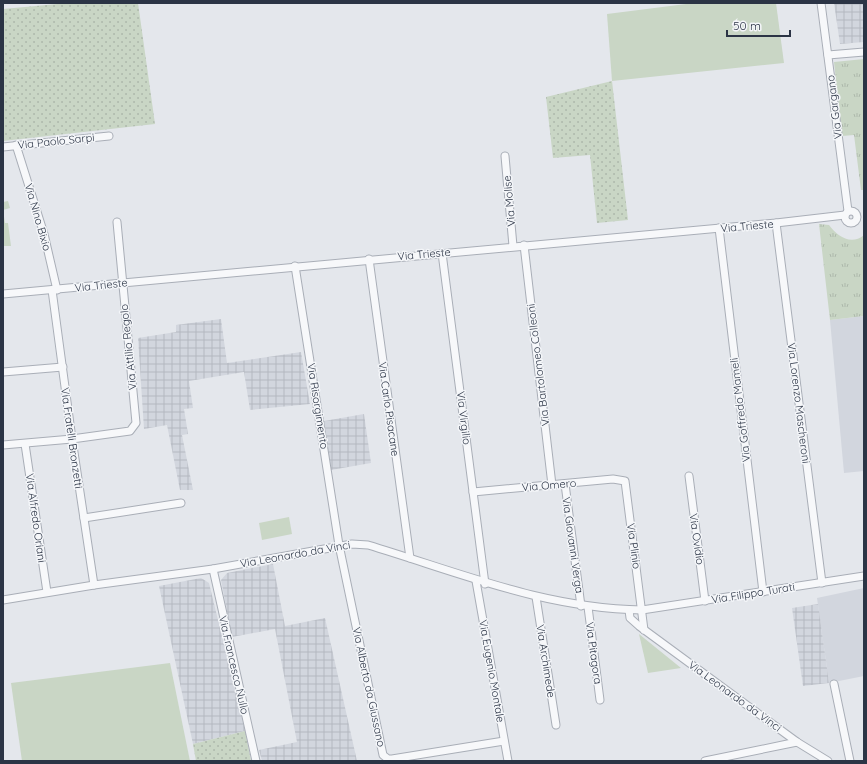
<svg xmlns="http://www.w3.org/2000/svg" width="867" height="764" viewBox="0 0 867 764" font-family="Quicksand,sans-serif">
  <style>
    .built { fill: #d2d6de }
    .industrial { fill: url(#industrial-grid) }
    .grass { fill: url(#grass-dots) }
    .park { fill: url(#park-tufts) }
    .garden { fill: #c9d6c5 }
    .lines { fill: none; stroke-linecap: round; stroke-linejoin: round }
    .minor-casing { stroke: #a9aeb7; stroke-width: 9 }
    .minor { stroke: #f7f8fa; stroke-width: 7 }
    .labels { text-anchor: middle; stroke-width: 3; stroke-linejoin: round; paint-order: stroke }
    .street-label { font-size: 11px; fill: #2b3445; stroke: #f4f6f9 }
  </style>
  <defs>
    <pattern id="industrial-grid" width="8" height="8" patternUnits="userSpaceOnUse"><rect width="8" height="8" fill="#d2d6de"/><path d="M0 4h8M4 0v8" fill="none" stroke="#b4b8c0"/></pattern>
    <pattern id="grass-dots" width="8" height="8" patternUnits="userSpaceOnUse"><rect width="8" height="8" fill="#c9d6c5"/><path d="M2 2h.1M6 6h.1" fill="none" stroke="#adb8ab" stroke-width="1.8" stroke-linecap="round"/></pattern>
    <pattern id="park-tufts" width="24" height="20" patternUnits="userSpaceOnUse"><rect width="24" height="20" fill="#c9d6c5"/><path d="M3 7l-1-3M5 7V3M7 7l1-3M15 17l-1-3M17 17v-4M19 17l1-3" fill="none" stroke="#adb8ab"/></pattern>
  </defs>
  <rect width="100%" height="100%" fill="#e4e7ec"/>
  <g class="built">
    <polygon points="864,316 864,471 844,473 830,320"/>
    <polygon points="864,588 864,676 829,683 817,598"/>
  </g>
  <g class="industrial">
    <polygon points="834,3 864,3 864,42 840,44"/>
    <polygon points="221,319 227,363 301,352 310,404 250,410 244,372 189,381 193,408 184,409 188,434 182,435 193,490 180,490 167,425 144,429 138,338 176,332 176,325"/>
    <polygon points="364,414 371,463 331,470 324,421"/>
    <polygon points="273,564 285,626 325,618 357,761 262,761 259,750 297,742 275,629 232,637 221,580 227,573"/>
    <polygon points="201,578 209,583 245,731 193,744 159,586"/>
    <polygon points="818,604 829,683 803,686 792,608"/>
  </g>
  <g class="grass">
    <polygon points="68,3 138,3 155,124 3,141 3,9"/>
    <polygon points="612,81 628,220 597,223 590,155 553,158 546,97"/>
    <polygon points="245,731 251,761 196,761 193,744"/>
  </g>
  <g class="park">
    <polygon points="864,59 864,190 861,190 854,135 842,136 834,62"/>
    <path d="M819,224L829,225C837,236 851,246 864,235V316L830,320Z"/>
  </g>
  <g class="garden">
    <polygon points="694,3 776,3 784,63 612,81 607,14"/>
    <polygon points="8,201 10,208 3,210 5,223 8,223 11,246 3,246 3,202"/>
    <polygon points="289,517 292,534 262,540 259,523"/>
    <polygon points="639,634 681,668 648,673"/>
    <polygon points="170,663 190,761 22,761 11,683"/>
  </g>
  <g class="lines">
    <g class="minor-casing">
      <g id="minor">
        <polyline points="821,3 848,211"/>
        <polyline points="828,55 864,52"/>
        <polyline points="16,145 44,234 57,290"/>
        <polyline points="3,147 109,136"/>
        <polyline points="505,156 513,246"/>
        <circle cx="851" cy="217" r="6"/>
        <polyline points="776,223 822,583"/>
        <polyline points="719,228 763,592"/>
        <polyline points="524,245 552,485"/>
        <polyline points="442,253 485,584"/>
        <polyline points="369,259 410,558"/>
        <polyline points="295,266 339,545 383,755 388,759 392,759 504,741"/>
        <polyline points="52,290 72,439 94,585"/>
        <polyline points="3,294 776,223 845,215"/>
        <polyline points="3,372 63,367"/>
        <polyline points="25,444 47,592"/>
        <polyline points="3,445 72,439 130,431 136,423 117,222"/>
        <polyline points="689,476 705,601"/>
        <polyline points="565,484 581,606"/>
        <polyline points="473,492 613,479 625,481 644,630"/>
        <polyline points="84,518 181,503"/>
        <polyline points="213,569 256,761"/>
        <polyline points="476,581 508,761"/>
        <polyline points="536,597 556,725"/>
        <path d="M3,600L94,585L213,569L352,544L368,545C461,573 543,608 642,610L864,576"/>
        <polyline points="588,607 600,700"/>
        <polyline points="629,610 630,618 639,626 797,742 828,761"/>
        <polyline points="834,684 850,761"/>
        <polyline points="705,761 797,742"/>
      </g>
    </g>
    <use href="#minor" class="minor"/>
  </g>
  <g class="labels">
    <g class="street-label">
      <text transform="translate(834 107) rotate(-97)" y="4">Via Gargano</text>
      <text transform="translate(56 141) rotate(-6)" y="4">Via Paolo Sarpi</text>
      <text transform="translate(509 201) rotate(-95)" y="4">Via Molise</text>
      <text transform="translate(38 217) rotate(74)" y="4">Via Nino Bixio</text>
      <text transform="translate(747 226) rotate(-5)" y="4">Via Trieste</text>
      <text transform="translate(424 254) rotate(-5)" y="4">Via Trieste</text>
      <text transform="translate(101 285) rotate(-6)" y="4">Via Trieste</text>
      <text transform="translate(128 347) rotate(-96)" y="4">Via Attilio Regolo</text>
      <text transform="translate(538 365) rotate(-97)" y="4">Via Bartolomeo Colleoni</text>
      <text transform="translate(799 403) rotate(83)" y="4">Via Lorenzo Mascheroni</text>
      <text transform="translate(318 406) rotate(81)" y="4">Via Risorgimento</text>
      <text transform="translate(389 409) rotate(82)" y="4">Via Carlo Pisacane</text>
      <text transform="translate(740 410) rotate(-97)" y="4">Via Goffredo Mameli</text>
      <text transform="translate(464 418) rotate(83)" y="4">Via Virgilio</text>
      <text transform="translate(72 438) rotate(82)" y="4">Via Fratelli Bronzetti</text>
      <text transform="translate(549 485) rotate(-5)" y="4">Via Omero</text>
      <text transform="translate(36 518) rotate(82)" y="4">Via Alfredo Oriani</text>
      <text transform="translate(697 539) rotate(82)" y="4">Via Ovidio</text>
      <text transform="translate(573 545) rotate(82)" y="4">Via Giovanni Verga</text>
      <text transform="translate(634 546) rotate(82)" y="4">Via Plinio</text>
      <text transform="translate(295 554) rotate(-10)" y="4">Via Leonardo da Vinci</text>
      <text transform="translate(753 593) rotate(-9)" y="4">Via Filippo Turati</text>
      <text transform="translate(594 653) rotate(82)" y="4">Via Pitagora</text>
      <text transform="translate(546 661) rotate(81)" y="4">Via Archimede</text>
      <text transform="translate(234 665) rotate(77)" y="4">Via Francesco Nullo</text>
      <text transform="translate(492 671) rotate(80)" y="4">Via Eugenio Montale</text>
      <text transform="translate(369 687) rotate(78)" y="4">Via Alberto da Giussano</text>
      <text transform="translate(735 696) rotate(36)" y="4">Via Leonardo da Vinci</text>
    </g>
  </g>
  <rect width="867" height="764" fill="none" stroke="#2b3445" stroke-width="8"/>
  <path d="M727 30v6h63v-6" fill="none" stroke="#2b3445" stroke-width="2"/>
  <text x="733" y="30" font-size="12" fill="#2b3445" stroke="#f4f6f9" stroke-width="3" paint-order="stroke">50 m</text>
</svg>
